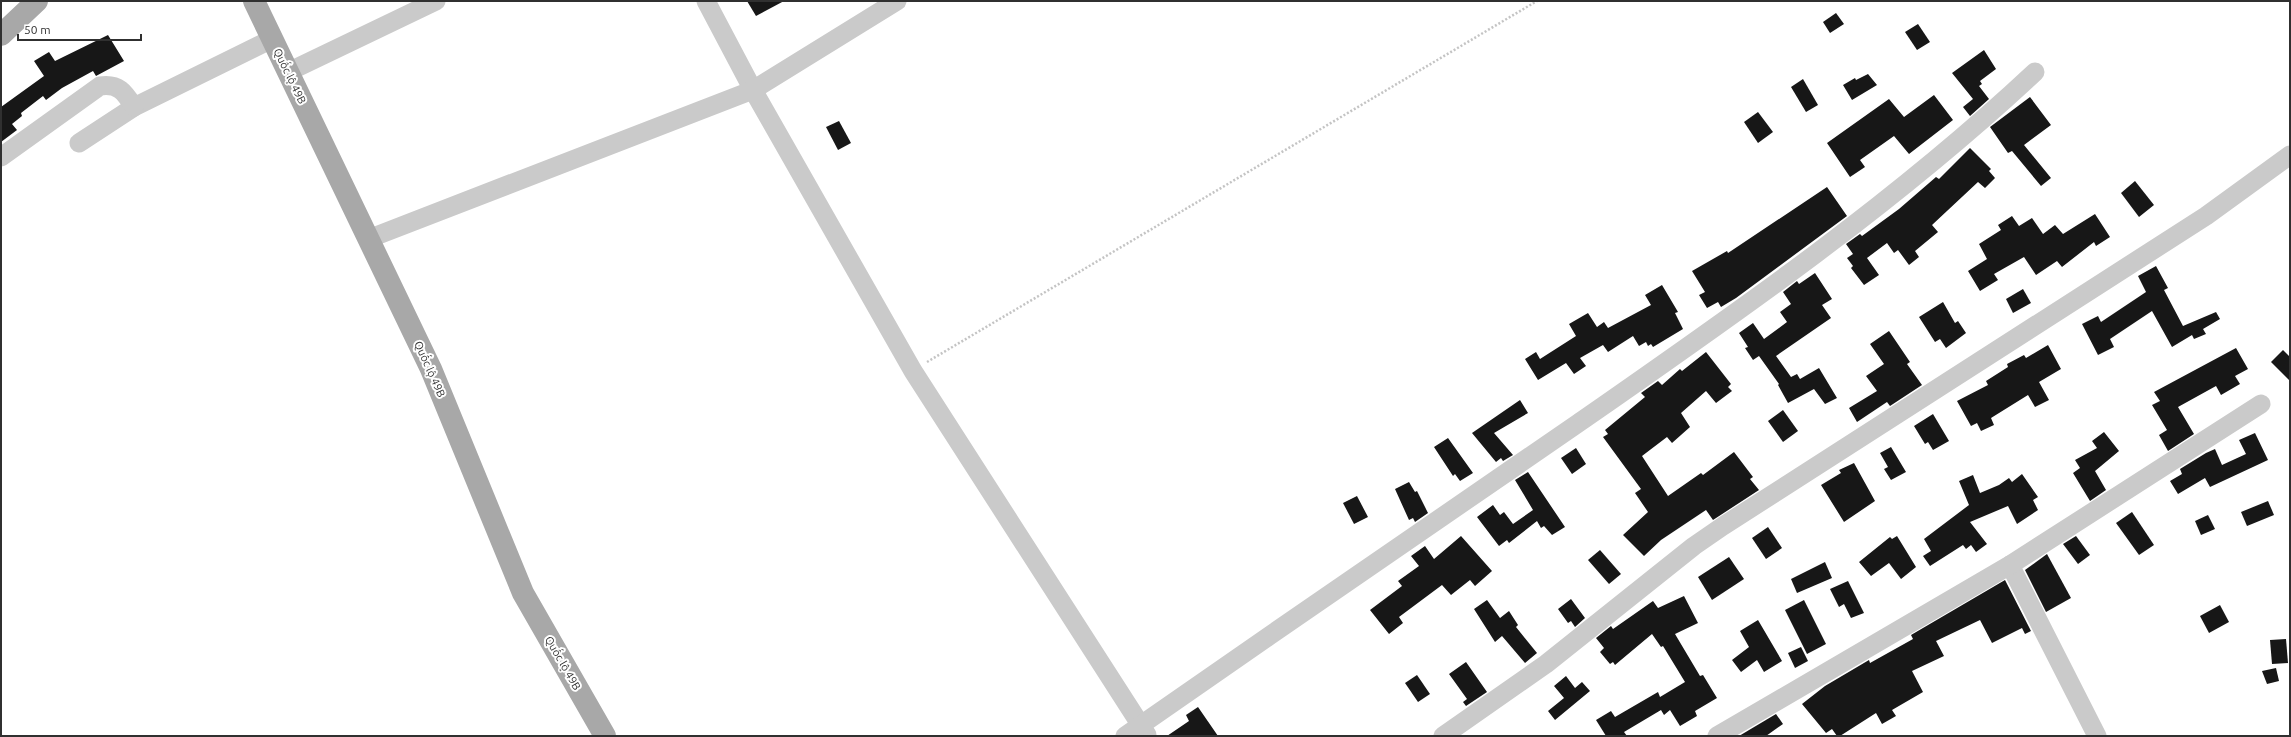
<svg xmlns="http://www.w3.org/2000/svg" width="2291" height="737" viewBox="0 0 2291 737" font-family="Ubuntu,sans-serif">
  <style>
    .building { fill: #171717 }
    .lines { fill: none; stroke-linecap: round; stroke-linejoin: round }
    .path { stroke: #c4c4c4; stroke-width: 2.5; stroke-dasharray: 2 2; stroke-linecap: butt }
    .minor { stroke: #cacaca; stroke-width: 19 }
    .major { stroke: #a8a8a8; stroke-width: 22 }
    .labels { text-anchor: middle; stroke-width: 4; stroke-linejoin: round; paint-order: stroke }
    .street-label { font-size: 11px; fill: #303030; stroke: #fff }
  </style>
  <rect width="100%" height="100%" fill="#fff"/>
  <g class="building">
    <polygon points="747,1 784,1 756,16"/>
    <polygon points="1836,13 1844,24 1830,33 1823,22"/>
    <polygon points="1918,24 1930,42 1917,50 1905,32"/>
    <polygon points="108,35 124,61 96,76 93,71 62,88 46,100 43,96 21,113 22,116 12,124 17,130 1,142 1,107 44,76 34,61 49,52 55,61"/>
    <polygon points="1984,50 1996,69 1980,81 1982,84 1979,86 1989,99 1970,116 1963,107 1973,99 1952,73"/>
    <polygon points="1868,74 1877,85 1852,100 1843,85 1855,78 1856,80"/>
    <polygon points="1803,79 1818,105 1806,112 1791,87"/>
    <polygon points="1934,95 1953,120 1909,154 1894,136 1860,160 1865,167 1850,177 1827,143 1889,99 1904,117"/>
    <polygon points="2030,97 2051,125 2024,145 2051,178 2041,186 2012,151 2008,153 1990,127"/>
    <polygon points="1758,112 1773,132 1758,143 1744,122"/>
    <polygon points="839,121 851,143 838,150 826,127"/>
    <polygon points="1970,148 1991,169 1989,171 1995,178 1985,188 1978,182 1932,225 1938,232 1915,251 1919,257 1909,265 1898,250 1894,253 1887,243 1867,258 1879,275 1864,285 1851,268 1853,266 1847,258 1853,254 1846,244 1860,234 1862,236 1899,209 1936,177 1939,179"/>
    <polygon points="2135,181 2154,205 2139,217 2121,193"/>
    <polygon points="1827,187 1847,216 1736,298 1721,307 1718,302 1707,308 1699,295 1705,292 1692,271 1727,251 1728,253"/>
    <polygon points="2095,214 2110,237 2096,246 2094,242 2062,267 2057,261 2036,275 2024,257 1994,274 1998,280 1980,291 1968,271 1987,259 1979,244 2001,230 1998,225 2012,216 2019,226 2032,218 2043,234 2055,225 2063,234"/>
    <polygon points="2156,266 2168,288 2164,290 2183,326 2216,312 2220,319 2203,329 2206,334 2194,339 2192,335 2172,347 2152,311 2110,339 2114,347 2098,355 2082,324 2098,316 2101,322 2146,292 2138,276"/>
    <polygon points="1815,273 1832,299 1822,305 1831,318 1776,356 1791,377 1797,374 1800,379 1819,368 1837,398 1825,404 1814,389 1788,403 1778,385 1779,384 1759,356 1753,360 1745,348 1748,347 1739,333 1753,323 1764,339 1787,322 1780,312 1791,304 1783,292 1797,281 1799,284"/>
    <polygon points="1662,285 1678,312 1675,313 1683,329 1653,347 1651,344 1648,346 1646,342 1639,346 1633,336 1608,352 1603,345 1580,358 1586,366 1574,374 1566,363 1538,380 1525,359 1536,352 1540,359 1576,336 1569,324 1588,313 1597,327 1604,322 1608,328 1651,305 1645,295"/>
    <polygon points="2023,289 2031,303 2013,313 2006,299"/>
    <polygon points="1943,302 1955,323 1958,321 1966,333 1946,348 1940,339 1935,342 1919,317"/>
    <polygon points="1889,331 1910,362 1907,364 1922,385 1890,406 1887,402 1857,422 1849,408 1877,391 1866,376 1884,364 1870,344"/>
    <polygon points="2048,345 2061,369 2039,382 2049,400 2035,407 2028,395 1991,418 1994,425 1981,431 1977,423 1971,426 1957,401 1988,385 1986,381 2008,367 2007,364 2024,355 2026,358"/>
    <polygon points="2236,348 2248,369 2235,376 2240,384 2221,395 2216,386 2178,407 2194,434 2168,451 2159,435 2167,430 2152,405 2160,401 2154,392"/>
    <polygon points="2283,350 2290,357 2290,381 2271,362"/>
    <polygon points="1706,352 1731,384 1728,387 1732,391 1716,403 1706,391 1681,413 1690,427 1672,443 1667,437 1642,456 1668,496 1701,473 1703,475 1734,452 1753,477 1750,479 1759,490 1713,520 1706,510 1661,540 1644,556 1623,535 1648,512 1635,493 1641,489 1603,437 1608,434 1605,430 1645,397 1641,393 1658,381 1662,385 1680,369 1682,371"/>
    <polygon points="1520,400 1528,413 1494,433 1513,455 1503,461 1501,458 1496,462 1472,433"/>
    <polygon points="1783,410 1798,431 1783,442 1768,421"/>
    <polygon points="1933,414 1949,441 1933,450 1928,442 1925,444 1914,426"/>
    <polygon points="2104,432 2119,451 2095,471 2106,490 2090,501 2073,473 2080,468 2075,460 2097,448 2092,441"/>
    <polygon points="2255,433 2268,460 2210,487 2205,478 2178,494 2170,481 2182,474 2180,469 2206,453 2215,449 2222,465 2246,454 2239,440"/>
    <polygon points="1448,438 1473,473 1460,481 1455,474 1453,476 1434,447"/>
    <polygon points="1891,447 1906,472 1891,480 1884,469 1888,467 1880,453"/>
    <polygon points="1576,448 1586,464 1572,474 1561,458"/>
    <polygon points="1854,463 1875,501 1844,522 1821,485 1841,473 1839,470"/>
    <polygon points="1528,472 1565,527 1552,535 1544,526 1541,528 1537,521 1509,543 1507,540 1499,546 1477,517 1493,505 1500,515 1504,512 1513,524 1533,510 1515,480"/>
    <polygon points="2022,474 2038,497 2033,500 2038,510 2017,524 2008,506 1970,522 1987,544 1976,552 1971,545 1966,549 1963,545 1930,566 1923,556 1931,551 1924,539 1969,505 1959,481 1973,475 1980,493 1999,485 2009,478 2012,482"/>
    <polygon points="1409,482 1415,492 1417,491 1428,513 1415,522 1413,518 1409,520 1395,489"/>
    <polygon points="1357,496 1368,517 1354,524 1343,503"/>
    <polygon points="2268,501 2274,515 2247,526 2241,512"/>
    <polygon points="2132,512 2154,545 2139,555 2116,523"/>
    <polygon points="2208,515 2215,529 2201,535 2195,521"/>
    <polygon points="1768,527 1782,548 1766,559 1752,538"/>
    <polygon points="1461,536 1492,571 1475,586 1470,580 1451,595 1442,585 1399,617 1403,623 1389,634 1370,610 1402,586 1398,581 1419,566 1411,556 1425,546 1434,559"/>
    <polygon points="1897,536 1916,567 1901,579 1889,563 1871,576 1859,562 1890,537 1892,539"/>
    <polygon points="2076,536 2090,555 2078,564 2063,544"/>
    <polygon points="1600,550 1621,574 1609,584 1588,560"/>
    <polygon points="2047,554 2071,598 2046,612 2025,570"/>
    <polygon points="1729,557 1744,579 1712,600 1698,577"/>
    <polygon points="1825,562 1832,578 1797,593 1791,579"/>
    <polygon points="2005,580 2031,631 2025,634 2022,628 1992,643 1980,620 1936,641 1944,656 1912,671 1923,692 1892,710 1896,716 1882,724 1876,713 1840,736 1837,736 1832,729 1826,733 1802,704 1825,686 1869,660 1870,663 1913,639 1911,635"/>
    <polygon points="1848,581 1864,613 1851,618 1844,604 1839,607 1830,589"/>
    <polygon points="1684,596 1698,623 1675,634 1700,676 1703,675 1717,698 1695,711 1697,716 1680,726 1670,710 1664,715 1661,710 1624,732 1627,736 1606,736 1596,720 1611,711 1615,717 1658,692 1660,697 1685,682 1663,646 1661,647 1652,634 1615,665 1613,662 1610,664 1600,652 1604,648 1596,638 1611,626 1613,629 1653,601 1658,608"/>
    <polygon points="1571,599 1585,618 1575,627 1571,621 1568,623 1558,609"/>
    <polygon points="1487,600 1500,618 1509,611 1518,625 1516,627 1537,653 1525,663 1502,636 1495,642 1474,609"/>
    <polygon points="1804,600 1826,644 1807,654 1785,610"/>
    <polygon points="2220,605 2229,622 2209,633 2200,616"/>
    <polygon points="1758,620 1782,661 1764,672 1757,660 1741,672 1732,660 1749,647 1740,631"/>
    <polygon points="2286,639 2288,663 2272,664 2270,640"/>
    <polygon points="1801,647 1808,661 1795,668 1788,653"/>
    <polygon points="1466,662 1487,692 1466,706 1463,702 1467,699 1449,674"/>
    <polygon points="2276,668 2279,681 2267,684 2262,671"/>
    <polygon points="1417,675 1430,694 1418,702 1405,683"/>
    <polygon points="1566,676 1575,688 1582,682 1590,691 1555,720 1548,711 1564,698 1554,686"/>
    <polygon points="1198,707 1218,736 1167,736 1189,721 1186,715"/>
    <polygon points="1776,714 1783,724 1766,736 1739,736"/>
  </g>
  <g class="lines">
    <polyline class="path" points="927,362 1537,1"/>
    <g class="minor">
      <polyline points="706,1 753,90 913,371 1147,735"/>
      <polyline points="288,72 436,1"/>
      <polyline points="79,143 134,107 272,39"/>
      <path d="M1,157L100,86C119,83 125,93 134,107"/>
      <polyline points="368,239 753,90 897,1"/>
      <polyline points="2010,565 2097,736"/>
      <path d="M1125,736C1275,631 1427,528 1577,424C1735,314 1894,204 2035,72"/>
      <polyline points="1443,736 1546,664 1694,546 1723,526 2206,216 2290,155"/>
      <polyline points="1717,736 2010,565 2261,404"/>
    </g>
    <g class="major">
      <polyline points="254,1 431,369 523,593 605,736"/>
      <polyline points="1,35 37,1"/>
    </g>
  </g>
  <g class="labels">
    <g class="street-label">
      <text transform="translate(290 76) rotate(64)" y="4">Quốc lộ 49B</text>
      <text transform="translate(430 369) rotate(66)" y="4">Quốc lộ 49B</text>
      <text transform="translate(563 663) rotate(60)" y="4">Quốc lộ 49B</text>
    </g>
  </g>
  <rect width="2291" height="737" fill="none" stroke="#303030" stroke-width="4"/>
  <path d="M18 34v6h123v-6" fill="none" stroke="#303030" stroke-width="2"/>
  <text x="24" y="34" font-size="12" fill="#303030" stroke="#ffffff" stroke-width="3" paint-order="stroke">50 m</text>
</svg>
